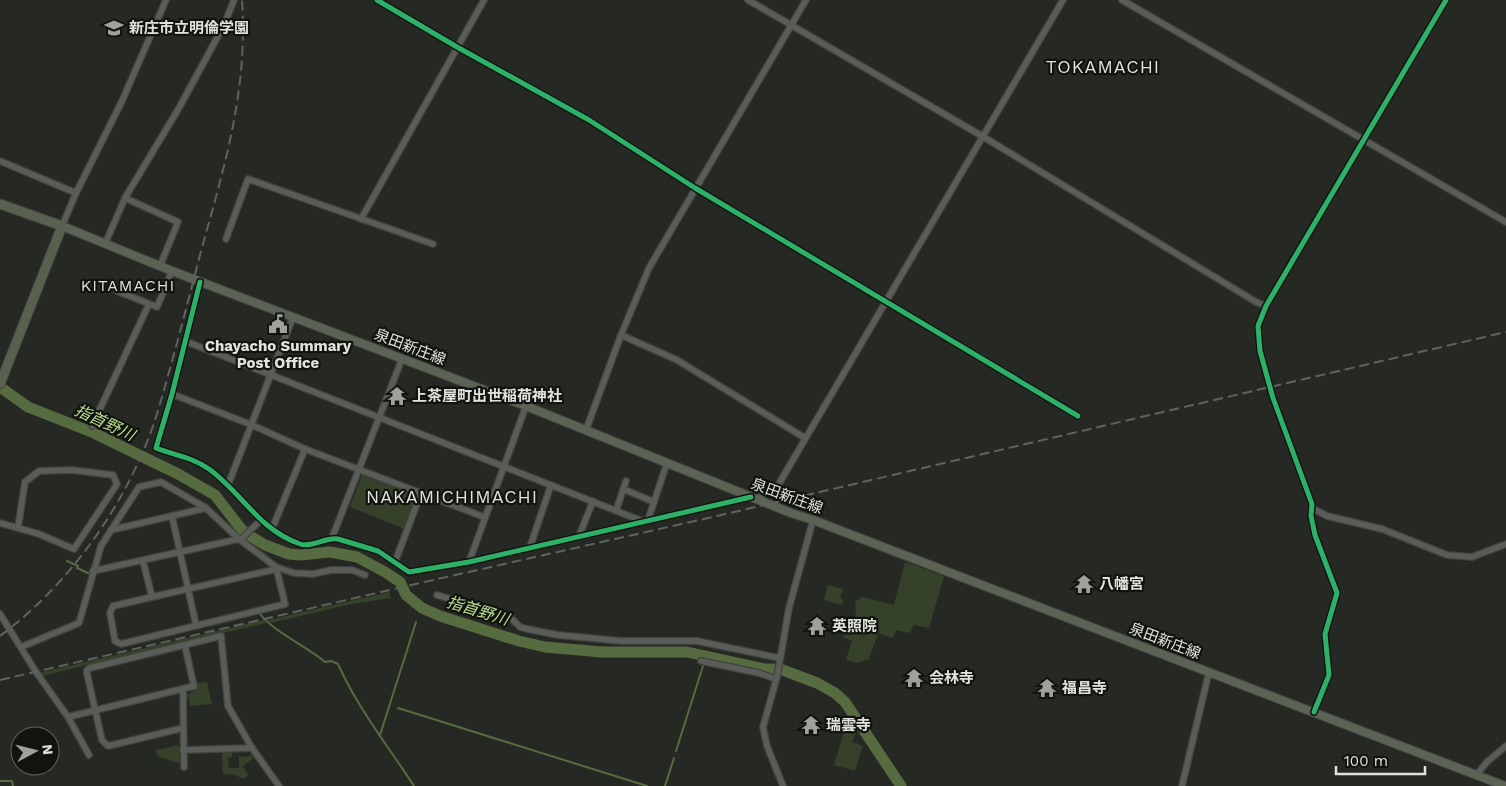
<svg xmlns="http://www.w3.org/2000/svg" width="1506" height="786" viewBox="0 0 1506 786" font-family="'Work Sans','Noto Sans JP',sans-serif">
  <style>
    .green { fill: #36412a }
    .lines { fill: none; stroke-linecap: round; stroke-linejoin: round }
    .stream { stroke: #576b40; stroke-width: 2 }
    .river { stroke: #576b40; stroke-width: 11 }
    .minor-casing { stroke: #41443f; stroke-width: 8 }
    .major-casing { stroke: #41443f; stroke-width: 10 }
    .highway-casing { stroke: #41443f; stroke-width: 11 }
    .minor { stroke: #5a5c58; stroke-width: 5.5 }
    .major { stroke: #5c6254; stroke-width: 8 }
    .highway { stroke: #59604f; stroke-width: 9 }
    .rail { stroke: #60625e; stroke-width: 2; stroke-dasharray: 10 5; stroke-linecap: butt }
    .cycleway-casing { stroke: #11130e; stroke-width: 8 }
    .cycleway { stroke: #2db169; stroke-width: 5 }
    .labels { text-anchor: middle; stroke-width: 4.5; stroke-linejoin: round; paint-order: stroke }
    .poi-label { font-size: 15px; font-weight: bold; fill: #e0e3dd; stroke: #11130e; text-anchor: start }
    .street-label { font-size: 15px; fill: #e0e3dd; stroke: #11130e }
    .neighbourhood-label { font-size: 16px; letter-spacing: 1px; fill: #e0e3dd; stroke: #11130e }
    .water-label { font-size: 16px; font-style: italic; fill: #badd93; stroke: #11130e }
    .quarter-label { font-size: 18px; letter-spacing: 1px; fill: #e0e3dd; stroke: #11130e }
  </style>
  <rect width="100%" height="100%" fill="#262923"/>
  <g class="green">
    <polygon points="363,473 418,495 405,529 350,507"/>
    <polygon points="905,562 944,576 929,628 914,625 910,633 896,630 893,638 878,633 869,659 857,663 846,660 852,641 843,637 848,617 856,619 855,602 862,597 894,605"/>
    <polygon points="828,585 843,589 840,598 843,599 842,605 824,600"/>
    <polygon points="389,592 391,598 351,604 271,623 268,620"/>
    <polygon points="263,620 266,623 41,676 39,673"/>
    <path d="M207,682L212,704L190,706L189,698L185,697C189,693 195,691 198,687V683Z"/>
    <polygon points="845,729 856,732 852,742 863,746 855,771 834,765"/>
    <polygon points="179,745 180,764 157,756 156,750"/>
    <polygon points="222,752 232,752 232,757 228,758 229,768 239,768 239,756 248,757 251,755 253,758 243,766 248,775 244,779 235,775 223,774"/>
  </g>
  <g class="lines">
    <g class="stream">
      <polyline points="67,561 78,566 77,568 90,574"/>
      <path d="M260,614C274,632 306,646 325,662L331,661L338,664C357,707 388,746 414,786"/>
      <polyline points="398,708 647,786"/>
      <polyline points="380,735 416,622"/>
      <polyline points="676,751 703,666"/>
      <polyline points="0,781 12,781 13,786"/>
      <polyline points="665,786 674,758"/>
    </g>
    <polyline class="river" points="0,387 28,407 94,433 178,474 215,495 242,530 250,536 265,545 289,554 301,555 330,552 357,557 385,572 400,582 406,595 422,608 440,616 519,641 545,647 602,652 687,652 765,669 780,669 817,683 835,693 845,702 901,786"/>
    <g class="minor-casing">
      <g id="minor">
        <polyline points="377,0 457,47 589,120 695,188 1078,416"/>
        <polyline points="748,0 982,136 1256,302 1266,306"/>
        <polyline points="1122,0 1506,222"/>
        <polyline points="0,161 76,193"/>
        <polyline points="125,198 178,222 160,266"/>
        <polyline points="361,219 484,0"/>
        <polyline points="62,226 76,193 122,101 166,0"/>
        <polyline points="226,239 248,179 433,244"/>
        <polyline points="105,244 125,198 179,108 224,25 234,0"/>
        <path d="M200,282L172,394L156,448C174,455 192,457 209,469C242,493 259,530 300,544C312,548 325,537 338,539L378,551L409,572L469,562L751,497"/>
        <polyline points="117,291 157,307 172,271"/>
        <polyline points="621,335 677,360 805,438"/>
        <polyline points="185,341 642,521"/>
        <polyline points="172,394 252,425 305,449 484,517"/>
        <polyline points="92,426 149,304"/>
        <polyline points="586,430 621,335 649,268 806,0"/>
        <polyline points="228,485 293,317"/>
        <polyline points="623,489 654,502"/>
        <polyline points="756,499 777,487 1063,0"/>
        <polyline points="1312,508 1327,516 1382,529 1447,555 1472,557 1506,544"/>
        <polyline points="616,511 626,481"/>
        <polyline points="172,516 196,625"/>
        <polyline points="648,520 667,463"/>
        <polyline points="0,523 39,534 74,549 117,484 113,475 72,470 39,471 25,482 18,528"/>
        <polyline points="272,529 305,449"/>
        <polyline points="111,530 206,508"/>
        <polyline points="579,536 593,501"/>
        <polyline points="332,538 402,359"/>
        <polyline points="240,540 260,521"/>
        <polyline points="530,547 551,485"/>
        <polyline points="143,561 152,597 277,569"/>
        <polyline points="395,562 421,493"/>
        <polyline points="469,562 526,406"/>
        <polyline points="93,571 239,539"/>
        <polyline points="437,595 510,617 520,627 527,629 558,635 621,641 697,641 779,658"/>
        <polyline points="152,597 113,606 110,613 115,641 121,644 285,604 276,567"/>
        <polyline points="0,614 36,672 68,717 89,755"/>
        <polyline points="21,647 79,623 101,546 139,487 161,482 206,508 239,539 276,567 294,573 313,574 331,570 352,570 365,575"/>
        <polyline points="701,661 759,673 776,679"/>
        <polyline points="183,689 184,767"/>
        <polyline points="1314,712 1329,675 1325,634 1337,593 1315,535 1311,516 1312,504 1273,398 1260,351 1258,326 1266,306 1446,0"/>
        <polyline points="68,717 194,686 185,646"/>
        <polyline points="183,728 108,746 102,740 87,674 87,670 90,668 221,636 228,706 252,748 279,786"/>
        <polyline points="183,750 252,748"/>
        <polyline points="1477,774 1488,761 1506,746"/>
        <polyline points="783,786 767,746 763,727 777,677 789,608 813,520"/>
        <polyline points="1182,786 1209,672"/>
      </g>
    </g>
    <g class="major-casing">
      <polyline id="major" points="62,226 172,271 526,406 791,513 813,520 1505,786"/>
    </g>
    <g class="highway-casing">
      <polyline id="highway" points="0,204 62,226 0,384"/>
    </g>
    <use href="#minor" class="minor"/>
    <use href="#major" class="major"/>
    <use href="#highway" class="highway"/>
    <g class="rail">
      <path d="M0,636C64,588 114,521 145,447C154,426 160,404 166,383C178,340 189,298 200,255C224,167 248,93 242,0"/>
      <polyline points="0,680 420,583 717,516 1506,332"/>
    </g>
    <g class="cycleway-casing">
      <g id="cycleway">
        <polyline points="377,0 457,47 589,120 695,188 1078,416"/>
        <path d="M200,282L172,394L156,448C174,455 192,457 209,469C242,493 259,530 300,544C312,548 325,537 338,539L378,551L409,572L469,562L751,497"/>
        <polyline points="1314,712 1329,675 1325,634 1337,593 1315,535 1311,516 1312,504 1273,398 1260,351 1258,326 1266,306 1446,0"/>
      </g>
    </g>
    <use href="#cycleway" class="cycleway"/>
  </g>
  <defs>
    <g id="school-bare" transform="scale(1.5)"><path d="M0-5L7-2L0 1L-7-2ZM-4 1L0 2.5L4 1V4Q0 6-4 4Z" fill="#9fa29c" stroke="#11130e" stroke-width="2.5" paint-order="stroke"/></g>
    <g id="civic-bare" transform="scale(1.5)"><path d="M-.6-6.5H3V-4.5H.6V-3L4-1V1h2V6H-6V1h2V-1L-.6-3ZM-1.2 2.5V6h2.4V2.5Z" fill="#9fa29c" stroke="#11130e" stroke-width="2.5" paint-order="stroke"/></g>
    <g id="temple-bare" transform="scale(1.5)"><path d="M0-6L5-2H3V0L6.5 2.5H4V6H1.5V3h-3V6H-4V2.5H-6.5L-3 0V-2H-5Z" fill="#9fa29c" stroke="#11130e" stroke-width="2.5" paint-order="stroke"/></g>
  </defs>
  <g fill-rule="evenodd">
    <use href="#school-bare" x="114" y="28"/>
    <use href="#civic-bare" x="278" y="324"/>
    <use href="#temple-bare" x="397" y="396"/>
    <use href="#temple-bare" x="1084" y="584"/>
    <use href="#temple-bare" x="817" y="626"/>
    <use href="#temple-bare" x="914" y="678"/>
    <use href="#temple-bare" x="1047" y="688"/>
    <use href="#temple-bare" x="811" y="725"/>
  </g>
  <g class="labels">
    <g class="poi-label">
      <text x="129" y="33">新庄市立明倫学園</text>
      <text x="278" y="351" text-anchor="middle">Chayacho Summary<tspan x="278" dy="17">Post Office</tspan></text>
      <text x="412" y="401">上茶屋町出世稲荷神社</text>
      <text x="1099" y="589">八幡宮</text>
      <text x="832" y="631">英照院</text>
      <text x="929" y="683">会林寺</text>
      <text x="1062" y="693">福昌寺</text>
      <text x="826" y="730">瑞雲寺</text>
    </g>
    <g class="street-label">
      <text transform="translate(410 347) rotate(21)" y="5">泉田新庄線</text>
      <text transform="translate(787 496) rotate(20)" y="5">泉田新庄線</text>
      <text transform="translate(1165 641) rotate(21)" y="5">泉田新庄線</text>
    </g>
    <g class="neighbourhood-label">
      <text x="128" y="291">KITAMACHI</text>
    </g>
    <g class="water-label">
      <text transform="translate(105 422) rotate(25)" y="6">指首野川</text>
      <text transform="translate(478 610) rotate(17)" y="6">指首野川</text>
    </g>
    <g class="quarter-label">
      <text x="1103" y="73">TOKAMACHI</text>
      <text x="452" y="503">NAKAMICHIMACHI</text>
    </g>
  </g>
  <g transform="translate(35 751) rotate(83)"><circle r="24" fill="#11130e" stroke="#646661"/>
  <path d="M0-4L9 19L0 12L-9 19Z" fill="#9fa29c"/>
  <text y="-8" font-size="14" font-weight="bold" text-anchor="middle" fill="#e0e3dd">N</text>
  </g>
  <path d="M1336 766v8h89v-8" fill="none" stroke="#e0e3dd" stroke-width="2.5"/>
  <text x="1344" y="766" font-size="15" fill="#e0e3dd" stroke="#11130e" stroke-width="4" paint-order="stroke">100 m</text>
</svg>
